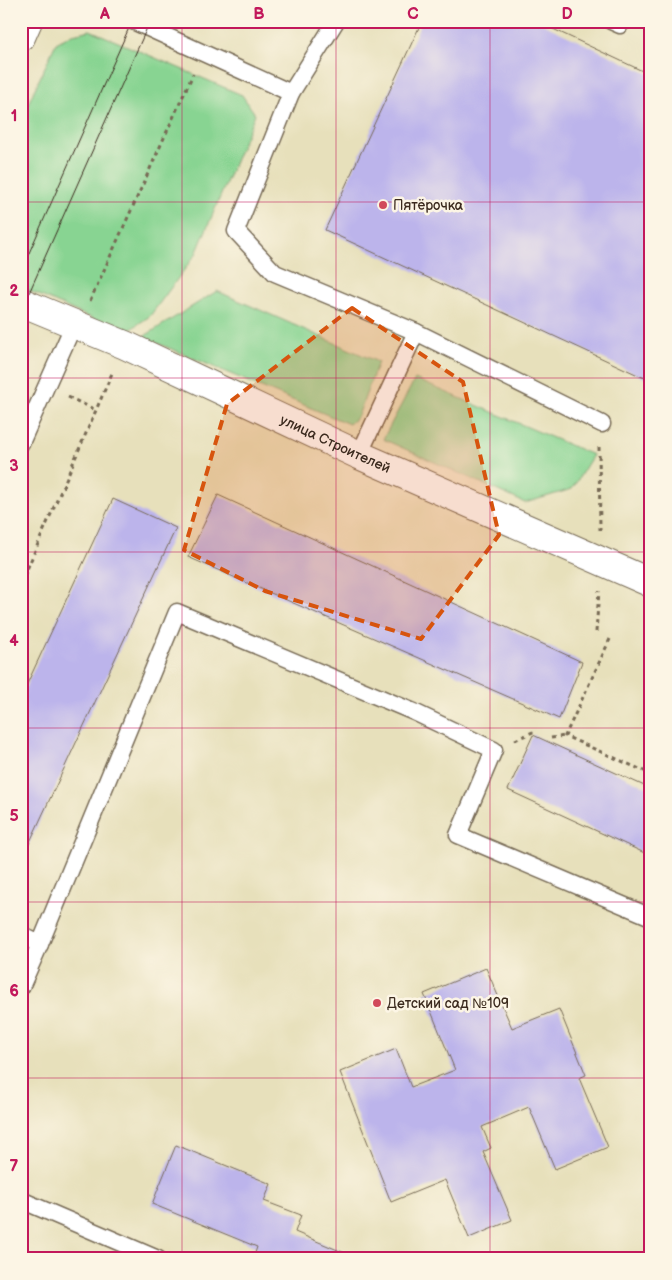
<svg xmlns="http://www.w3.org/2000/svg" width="672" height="1280" viewBox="0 0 672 1280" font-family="'Balsamiq Sans',sans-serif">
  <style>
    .green { fill: #88d492; stroke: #627f58 }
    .building { fill: #bcb4eb }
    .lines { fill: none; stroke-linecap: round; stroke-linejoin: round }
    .service-casing { stroke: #776a55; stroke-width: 19 }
    .minor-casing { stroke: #776a55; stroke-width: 30 }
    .tertiary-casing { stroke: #776a55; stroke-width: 30 }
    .path { stroke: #776a55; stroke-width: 3; stroke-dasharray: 4 4; stroke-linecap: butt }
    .service { stroke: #fff; stroke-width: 16 }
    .minor { stroke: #fff; stroke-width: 28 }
    .tertiary { stroke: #fff; stroke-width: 28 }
    .tram { stroke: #3b2a1e; stroke-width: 1 }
    .marked { fill: #d7540e; fill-opacity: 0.2; stroke: #d7540e; stroke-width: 4; stroke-dasharray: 10 6; stroke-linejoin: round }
    .grid { fill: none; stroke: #c2185b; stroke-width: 1; stroke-opacity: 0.55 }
    .poi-dot { fill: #d1495b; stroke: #fcf5e5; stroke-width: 2 }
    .labels { text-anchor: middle; stroke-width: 5; stroke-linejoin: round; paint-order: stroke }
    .poi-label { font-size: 14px; fill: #3b2a1e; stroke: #fcf5e5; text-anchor: start }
    .street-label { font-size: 14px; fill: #3b2a1e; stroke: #fcf5e5 }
    .neatline { fill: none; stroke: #c2185b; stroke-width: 2 }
    .grid-label { font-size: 16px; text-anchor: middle; font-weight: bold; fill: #c2185b }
  </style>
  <rect width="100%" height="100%" fill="#fcf5e5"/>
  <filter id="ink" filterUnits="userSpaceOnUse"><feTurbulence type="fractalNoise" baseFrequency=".02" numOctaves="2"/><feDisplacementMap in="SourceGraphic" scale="10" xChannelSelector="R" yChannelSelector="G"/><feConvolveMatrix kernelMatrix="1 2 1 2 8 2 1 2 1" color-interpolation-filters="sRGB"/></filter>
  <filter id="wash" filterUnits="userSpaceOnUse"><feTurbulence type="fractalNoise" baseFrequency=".0096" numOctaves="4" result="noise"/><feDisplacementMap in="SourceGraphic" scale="20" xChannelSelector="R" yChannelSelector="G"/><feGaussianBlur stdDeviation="1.12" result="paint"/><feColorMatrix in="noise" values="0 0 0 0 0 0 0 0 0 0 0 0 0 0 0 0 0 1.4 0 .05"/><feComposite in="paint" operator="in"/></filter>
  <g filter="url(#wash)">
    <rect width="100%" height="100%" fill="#e7e0bb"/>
    <g class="green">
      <polygon points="90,30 242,95 255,114 196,254 150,316 125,333 21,287 21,119 56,43 73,34"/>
      <polygon points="217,291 378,362 358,416 349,424 143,337"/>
      <polygon points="415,379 593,455 572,489 525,503 383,439"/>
    </g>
    <g id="blocks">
      <g class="building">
        <polygon points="422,21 536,21 651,75 651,381 325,230"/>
        <polygon points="218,495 582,662 559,719 188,557"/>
        <polygon points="113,499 176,528 21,861 21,697"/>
        <polygon points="533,735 651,789 651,856 508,790"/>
        <polygon points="486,968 512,1028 559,1009 586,1075 579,1078 608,1147 555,1169 529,1107 482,1127 491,1148 483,1152 512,1220 469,1238 445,1180 391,1202 340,1072 396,1049 411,1087 455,1070 424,994"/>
        <polygon points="176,1145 271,1184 264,1201 301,1215 295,1232 359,1259 253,1259 257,1247 152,1204"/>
      </g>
    </g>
  </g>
  <g filter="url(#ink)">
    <use href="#blocks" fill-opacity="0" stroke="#776a55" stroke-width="1"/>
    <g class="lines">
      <g class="service-casing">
        <g id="service">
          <polyline points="133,21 291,93"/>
          <polyline points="336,21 291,93 236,231 275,273 416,332 602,424"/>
          <polyline points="611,21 620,25 622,21"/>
          <polyline points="21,443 74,324"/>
          <polyline points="359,455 416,332"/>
          <polyline points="21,935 40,944 177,612 414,712 494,750 458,835 651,917"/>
          <polyline points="21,987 40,944"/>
          <polyline points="21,1200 158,1259"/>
        </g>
      </g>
      <g class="minor-casing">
        <g id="minor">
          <path id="s1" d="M21,302L125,345L359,455L651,583"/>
        </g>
      </g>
      <g class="tertiary-casing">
        <polyline id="tertiary" points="21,37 28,21"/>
      </g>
      <g class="path">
        <polyline points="90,301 193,74"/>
        <polyline points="68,397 96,410"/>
        <polyline points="599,447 600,530"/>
        <polyline points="21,583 113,371"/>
        <polyline points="596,632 599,591"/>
        <polyline points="610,639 565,736 651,774"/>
        <polyline points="551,738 565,736"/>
        <polyline points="515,740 535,731"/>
      </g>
      <use href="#service" class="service"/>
      <use href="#minor" class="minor"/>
      <use href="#tertiary" class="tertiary"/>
      <g class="tram">
        <polyline points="21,271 132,21"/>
        <polyline points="21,311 150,21"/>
      </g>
    </g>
  </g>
  <path class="marked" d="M352,308L463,382L499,535L421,639L265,591L184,550L227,404Z"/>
  <path class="grid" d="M182,21V1259M336,21V1259M490,21V1259M21,202H651M21,378H651M21,552H651M21,728H651M21,902H651M21,1078H651"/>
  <g class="poi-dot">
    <circle cx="383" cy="205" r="5"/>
    <circle cx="377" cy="1003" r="5"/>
  </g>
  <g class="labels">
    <g class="poi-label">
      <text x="393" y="210">Пятёрочка</text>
      <text x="387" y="1008">Детский сад №109</text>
    </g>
    <g class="street-label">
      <text dy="5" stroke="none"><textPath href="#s1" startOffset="345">улица Строителей</textPath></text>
    </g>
  </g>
  <rect width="672" height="1280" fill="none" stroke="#fcf5e5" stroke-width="55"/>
  <rect x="28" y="28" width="616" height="1224" class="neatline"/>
  <g class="grid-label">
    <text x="105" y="19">A</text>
    <text x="259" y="19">B</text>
    <text x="413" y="19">C</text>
    <text x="567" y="19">D</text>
    <text x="14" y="121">1</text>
    <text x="14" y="296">2</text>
    <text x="14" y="471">3</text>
    <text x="14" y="646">4</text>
    <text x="14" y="821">5</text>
    <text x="14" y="996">6</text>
    <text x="14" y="1171">7</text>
  </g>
</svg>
